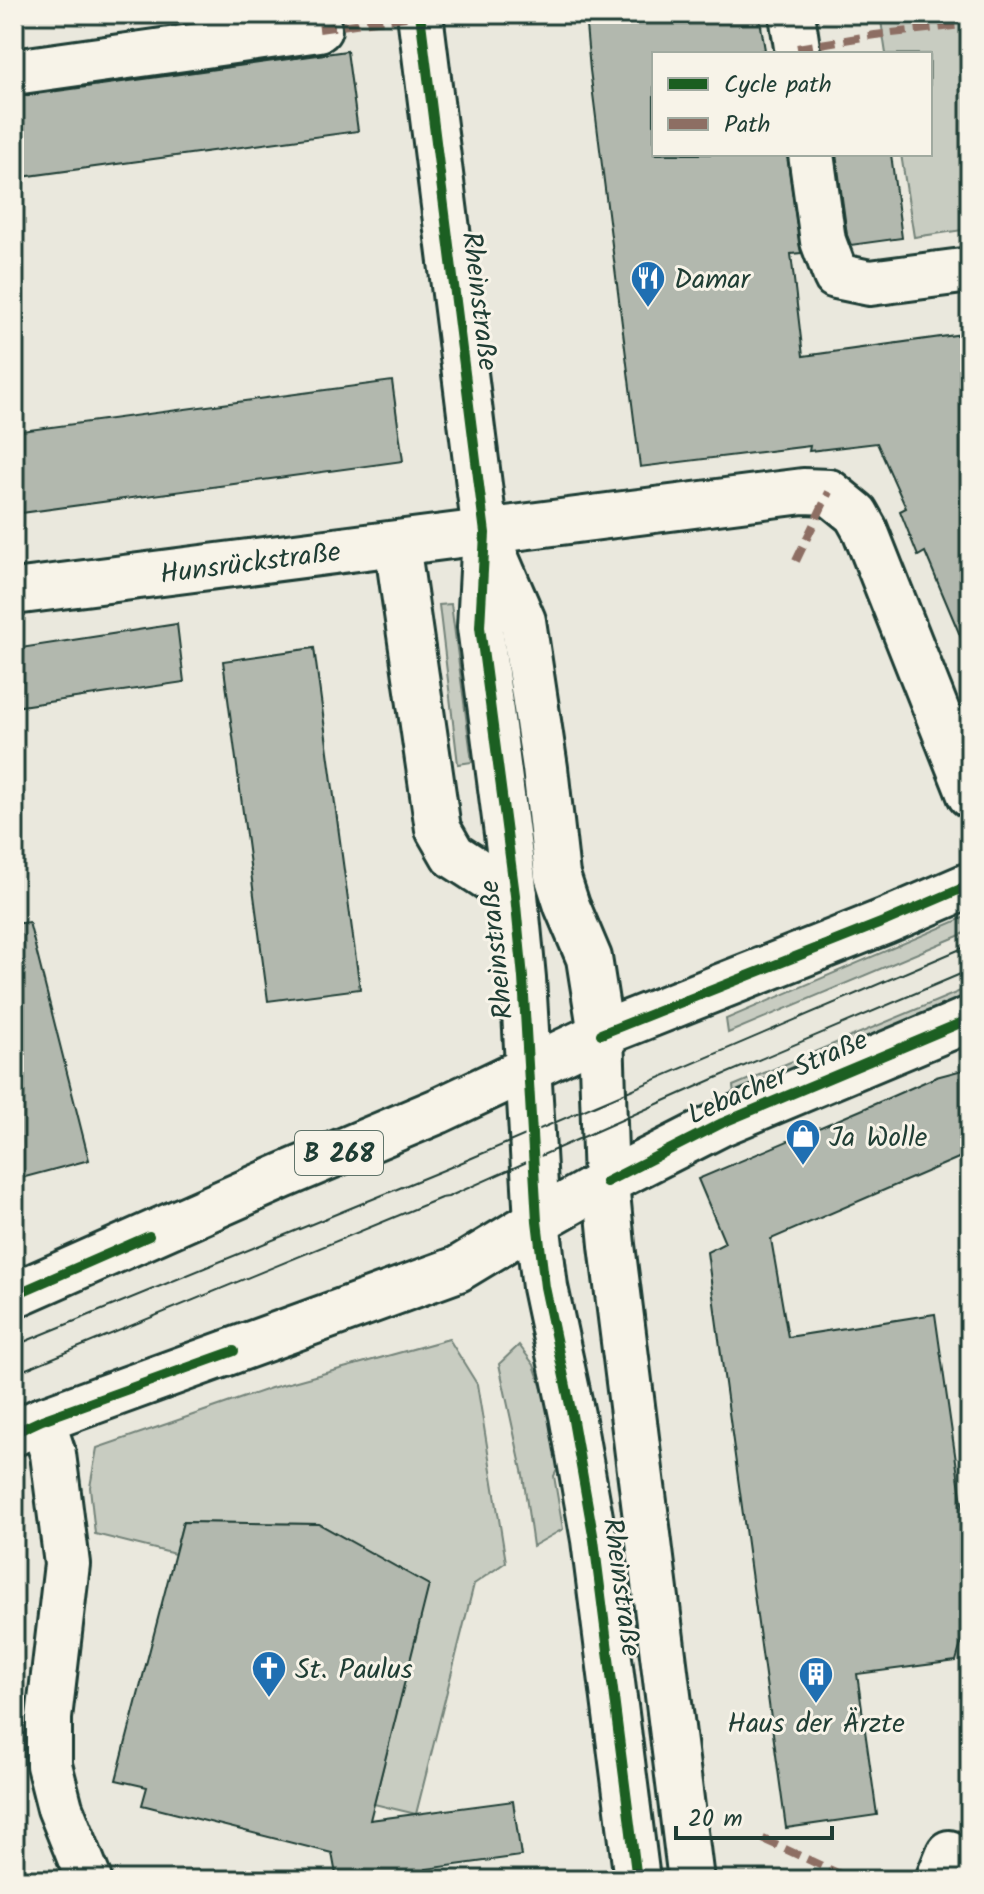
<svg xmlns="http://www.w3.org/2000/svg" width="984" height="1894" viewBox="0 0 984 1894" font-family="Kalam,sans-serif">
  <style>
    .green { fill: #c8ccc1; stroke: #74847a; stroke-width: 2 }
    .building { fill: #b2b8ae; stroke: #1f3d34; stroke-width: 2 }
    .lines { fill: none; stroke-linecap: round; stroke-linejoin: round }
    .minor-casing { stroke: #1f3d34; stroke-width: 50 }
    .major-casing { stroke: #1f3d34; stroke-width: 50 }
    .minor { stroke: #f7f3e8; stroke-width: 44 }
    .major { stroke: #f7f3e8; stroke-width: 44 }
    .tram { stroke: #1f3d34; stroke-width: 2 }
    .quiet { stroke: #8d6e63; stroke-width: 8; stroke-dasharray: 16 8; stroke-linecap: butt }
    .cycleway-casing { stroke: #f7f3e8; stroke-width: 15 }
    .cycleway { stroke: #1b5e20; stroke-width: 10 }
    .labels { text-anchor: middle; stroke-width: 6; stroke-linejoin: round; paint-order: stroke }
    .shield { fill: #f7f3e8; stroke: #60746a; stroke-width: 2 }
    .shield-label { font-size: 26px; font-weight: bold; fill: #1f3d34 }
    .poi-label { font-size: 28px; fill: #1f3d34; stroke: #f7f3e8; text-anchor: start }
    .street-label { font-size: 28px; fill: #1f3d34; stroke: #f7f3e8 }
  </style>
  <rect width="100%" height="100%" fill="#eae8dd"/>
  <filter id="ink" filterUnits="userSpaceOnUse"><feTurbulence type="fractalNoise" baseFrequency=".0125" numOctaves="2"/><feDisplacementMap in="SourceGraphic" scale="16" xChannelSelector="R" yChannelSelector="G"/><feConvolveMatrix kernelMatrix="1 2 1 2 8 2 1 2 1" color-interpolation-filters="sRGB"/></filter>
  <g filter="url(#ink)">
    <g class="green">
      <polygon points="880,14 970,14 970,229 914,237 901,154 930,154 930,54 886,54"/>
      <polygon points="451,604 472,762 458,764 439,605"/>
      <polygon points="970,915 970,931 728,1033 726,1019"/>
      <polygon points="970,987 970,1002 735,1101 733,1086"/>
      <polygon points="449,1339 477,1384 506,1562 474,1584 416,1814 374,1804 428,1585 319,1524 183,1522 175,1554 95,1534 90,1487 97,1448 271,1388"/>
      <polygon points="519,1345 534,1365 552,1418 561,1462 554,1476 563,1529 533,1546 523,1475 499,1364"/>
      <polygon points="14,1482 23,1492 24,1516 14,1551"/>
    </g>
    <g class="building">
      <polygon points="585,14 759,14 765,50 739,54 654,54 654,154 787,154 801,253 791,254 803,356 970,333 970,659 925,552 918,556 900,511 906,508 877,443 809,451 810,446 640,467 590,70"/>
      <polygon points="347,51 358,131 14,178 14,97"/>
      <polygon points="836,154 891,154 902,238 851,245 847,235"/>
      <polygon points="392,381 403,461 14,514 14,432"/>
      <polygon points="177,624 184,682 14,707 14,649"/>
      <polygon points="314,648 360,989 268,1001 223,661"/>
      <polygon points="29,922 89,1160 14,1180 14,924"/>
      <polygon points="970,1068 970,1153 771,1239 788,1337 935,1314 970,1559 970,1613 956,1661 857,1674 877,1815 786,1828 707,1252 725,1243 698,1179 861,1110 936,1077"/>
      <polygon points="183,1522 319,1524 429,1585 370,1820 513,1801 521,1856 426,1869 428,1880 337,1880 332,1853 142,1805 147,1787 116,1780"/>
    </g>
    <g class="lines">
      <g class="minor-casing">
        <g id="minor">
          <polyline points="420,14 485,533 480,627 515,895 523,978 537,1221 545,1287 572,1415 594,1540 637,1880"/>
          <polyline points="792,14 798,54"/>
          <polyline points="14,72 319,29"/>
          <polyline points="811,154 823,241 836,276 870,283 970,270"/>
          <polyline points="489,542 523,621 545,768 557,875 567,906 589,958 601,1034 606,1182 612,1245 691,1880"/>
          <polyline points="397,544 438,829 453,855 515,895"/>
          <path id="s1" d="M14,592L803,491L829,492L856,514L865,530L970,795"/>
          <polyline points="42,1420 53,1454 67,1564 49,1718 49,1765 60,1808 89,1880"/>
          <polyline points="938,1880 949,1853"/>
        </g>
      </g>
      <g class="major-casing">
        <g id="major">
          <polyline points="14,1295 283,1176 438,1111 601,1034 886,921 970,885"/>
          <polyline points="14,1433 42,1420 458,1269 537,1221 606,1182 722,1123 970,1019"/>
        </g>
      </g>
      <use href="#minor" class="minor"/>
      <use href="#major" class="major"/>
      <g class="tram">
        <polyline points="14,1346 446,1169 970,945"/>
        <polyline points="14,1374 441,1198 448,1197 716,1078 970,970"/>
      </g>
      <g class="quiet">
        <polyline points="319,29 420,15"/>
        <polyline points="797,48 875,35 970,24"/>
        <polyline points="796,561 829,492"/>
        <polyline points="763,1839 853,1880"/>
      </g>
      <g class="cycleway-casing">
        <g id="cycleway">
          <polyline points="420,14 485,533 480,627 515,895 523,978 537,1221 545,1287 572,1415 594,1540 637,1880"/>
          <polyline points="601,1034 886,921 970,885"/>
          <polyline points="606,1182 722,1123 970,1019"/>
          <polyline points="14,1295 149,1236"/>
          <polyline points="14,1433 42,1420 234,1351"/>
        </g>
      </g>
      <use href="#cycleway" class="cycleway"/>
    </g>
  </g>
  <defs>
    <g id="restaurant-pin" transform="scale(1.8)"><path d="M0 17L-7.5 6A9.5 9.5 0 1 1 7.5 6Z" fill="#1f6fb2" stroke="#f7f3e8"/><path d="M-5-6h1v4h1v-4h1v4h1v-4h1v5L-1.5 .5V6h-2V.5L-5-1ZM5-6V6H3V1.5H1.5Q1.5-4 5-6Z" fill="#fff"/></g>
    <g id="shop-pin" transform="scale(1.8)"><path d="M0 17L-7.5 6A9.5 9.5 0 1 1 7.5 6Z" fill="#1f6fb2" stroke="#f7f3e8"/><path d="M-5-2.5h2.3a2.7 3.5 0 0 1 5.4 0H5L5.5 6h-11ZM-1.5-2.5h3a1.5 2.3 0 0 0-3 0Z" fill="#fff"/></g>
    <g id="church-pin" transform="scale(1.8)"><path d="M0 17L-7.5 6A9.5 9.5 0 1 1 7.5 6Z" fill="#1f6fb2" stroke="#f7f3e8"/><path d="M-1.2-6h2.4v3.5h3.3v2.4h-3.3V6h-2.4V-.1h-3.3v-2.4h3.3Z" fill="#fff"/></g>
    <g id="building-pin" transform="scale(1.8)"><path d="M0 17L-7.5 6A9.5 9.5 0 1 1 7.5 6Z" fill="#1f6fb2" stroke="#f7f3e8"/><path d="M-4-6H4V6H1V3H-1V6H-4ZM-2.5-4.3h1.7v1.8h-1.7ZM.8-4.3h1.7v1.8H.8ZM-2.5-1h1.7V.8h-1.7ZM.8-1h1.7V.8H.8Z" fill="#fff"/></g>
  </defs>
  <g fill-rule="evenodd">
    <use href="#restaurant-pin" x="648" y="278"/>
    <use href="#shop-pin" x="803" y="1136"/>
    <use href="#church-pin" x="269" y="1668"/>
    <use href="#building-pin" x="816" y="1674"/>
  </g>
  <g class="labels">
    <rect class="shield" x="295" y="1131" width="88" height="44" rx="6"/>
    <g class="shield-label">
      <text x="339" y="1162">B 268</text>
    </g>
    <g class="poi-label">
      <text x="674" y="288">Damar</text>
      <text x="829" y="1146">Ja Wolle</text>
      <text x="295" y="1678">St. Paulus</text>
      <text x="816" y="1732" text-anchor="middle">Haus der Ärzte</text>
    </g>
    <g class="street-label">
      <text transform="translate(481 301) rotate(83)" y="10">Rheinstraße</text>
      <text dy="10" stroke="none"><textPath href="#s1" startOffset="238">Hunsrückstraße</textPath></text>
      <text transform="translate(495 950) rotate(-96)" y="10">Rheinstraße</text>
      <text transform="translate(777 1076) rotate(-24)" y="10">Lebacher Straße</text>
      <text transform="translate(623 1587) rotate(82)" y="10">Rheinstraße</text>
    </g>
  </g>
  <rect width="984" height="1894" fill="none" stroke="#f7f3e8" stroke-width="48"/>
  <rect x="24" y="24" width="936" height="1846" fill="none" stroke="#1f3d34" stroke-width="3" filter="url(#ink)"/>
  <rect x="652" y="52" width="280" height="104" fill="#f7f3e8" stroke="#a1aaa0" stroke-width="2"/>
  <rect x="668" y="78" width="40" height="12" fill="#1b5e20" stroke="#a1aaa0" stroke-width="2"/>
  <text x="724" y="92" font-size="24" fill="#1f3d34">Cycle path</text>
  <rect x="668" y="118" width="40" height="12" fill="#8d6e63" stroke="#a1aaa0" stroke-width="2"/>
  <text x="724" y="132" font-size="24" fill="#1f3d34">Path</text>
  <path d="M676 1826v12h156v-12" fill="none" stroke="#1f3d34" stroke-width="4"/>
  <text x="688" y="1826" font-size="24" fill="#1f3d34" stroke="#f7f3e8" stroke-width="6" paint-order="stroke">20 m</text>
</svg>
